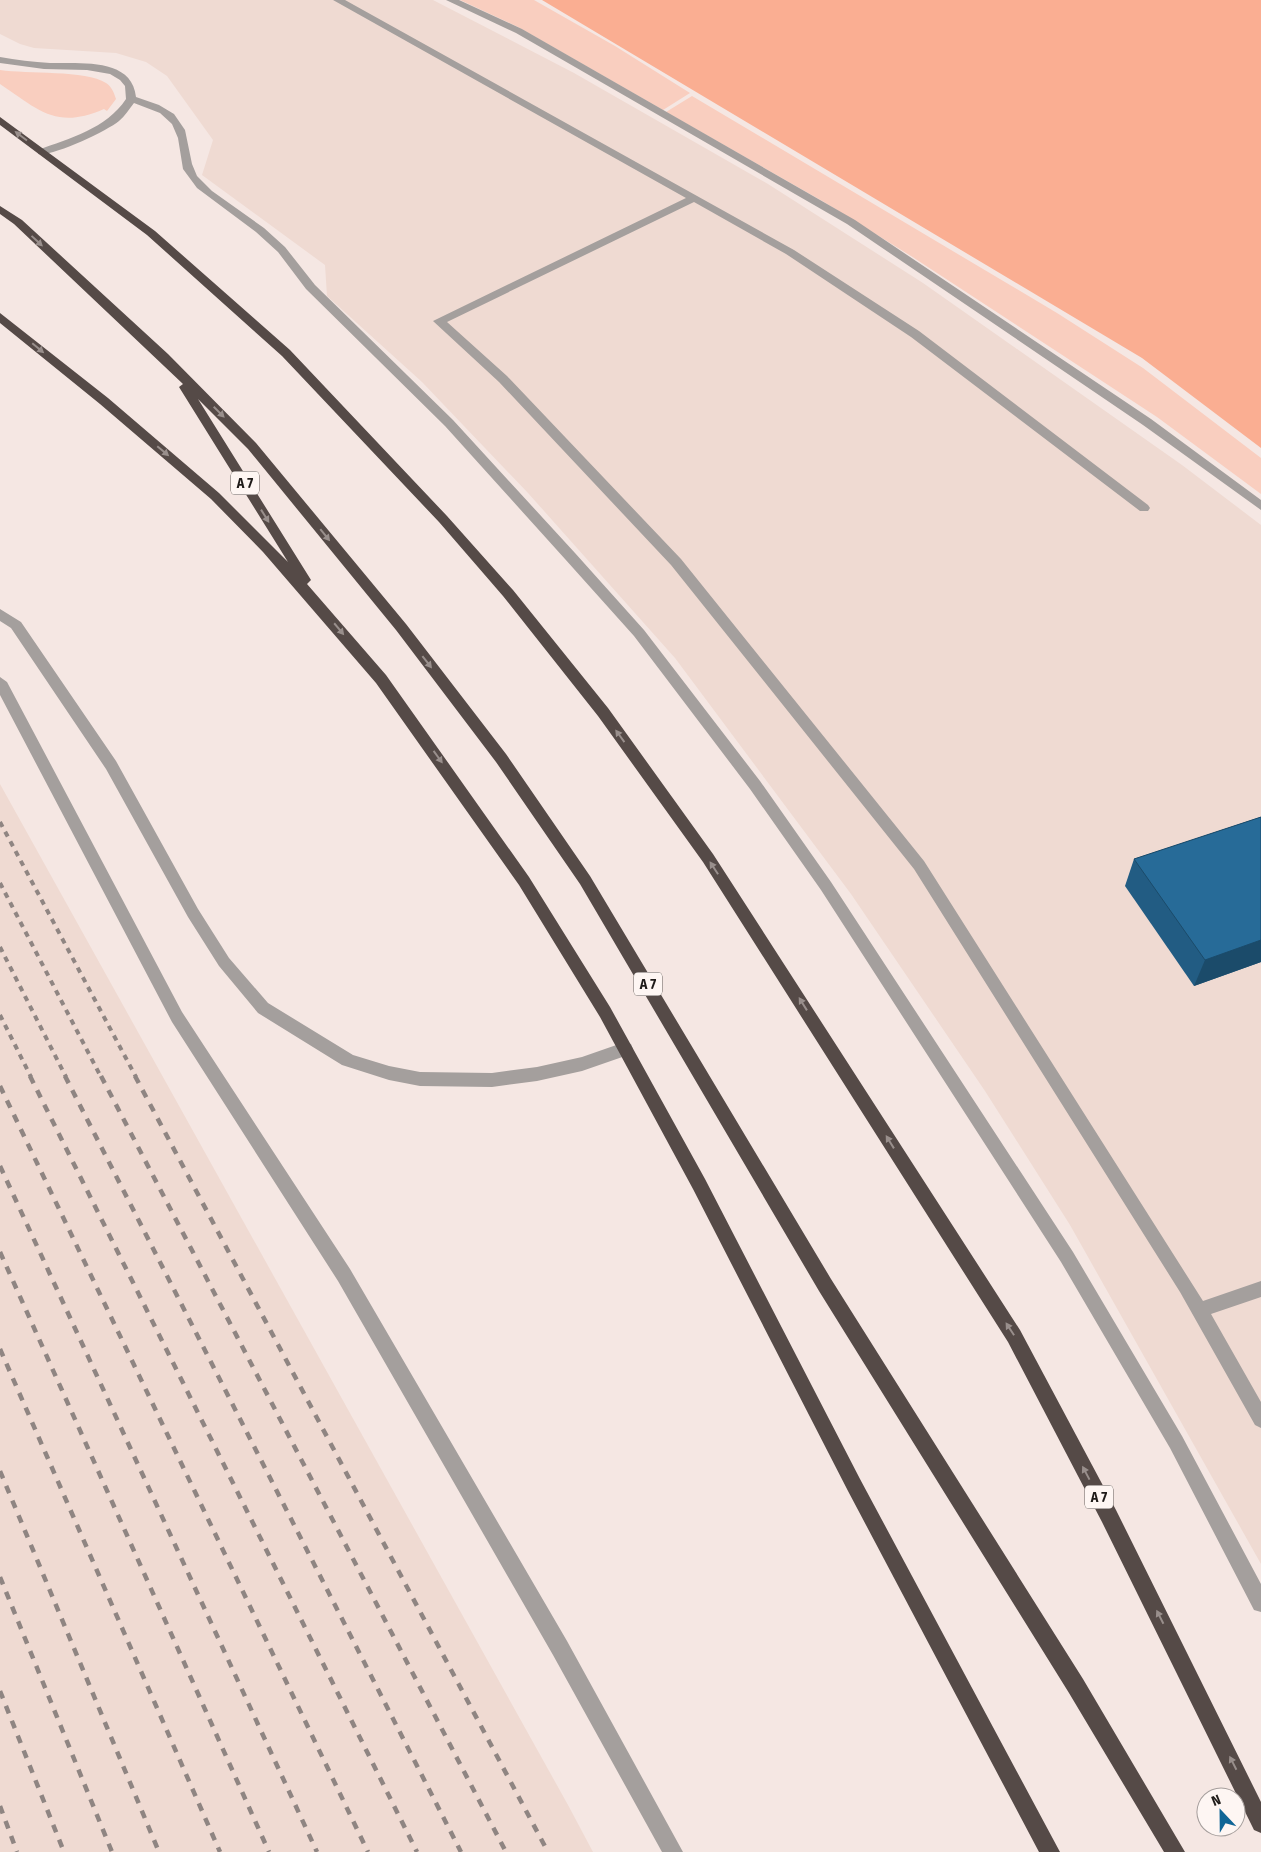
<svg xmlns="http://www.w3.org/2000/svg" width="1261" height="1852" viewBox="0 0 1261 1852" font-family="'Fira Sans Condensed',sans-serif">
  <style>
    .built { fill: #efdad2 }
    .green { fill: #f9cebf }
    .water { fill: #faae92 }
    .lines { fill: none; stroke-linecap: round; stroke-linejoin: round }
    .minor { fill: #a49f9d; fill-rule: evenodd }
    .highway { fill: #554a47; fill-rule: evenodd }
    .rail-far1 { stroke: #8f8582; stroke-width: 4; stroke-dasharray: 5.5 5.5; stroke-linecap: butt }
    .rail { stroke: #8f8582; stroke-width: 4.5; stroke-dasharray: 8 8; stroke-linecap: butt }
    .wall { fill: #225c83 }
    .shaded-wall { fill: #1b4b6a }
    .building { fill: #276b98; stroke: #1b4b6a }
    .oneway { fill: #998f8c }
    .labels { text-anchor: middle; stroke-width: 5; stroke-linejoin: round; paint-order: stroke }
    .shield { fill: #fef6f3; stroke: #625d5a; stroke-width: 1 }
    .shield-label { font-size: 14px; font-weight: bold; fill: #1f1b19 }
  </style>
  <rect width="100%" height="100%" fill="#f5e7e3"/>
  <g class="built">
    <polygon points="0,0 433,0 574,73 768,184 923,283 1182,465 1261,525 1261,1564 1070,1225 985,1091 851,894 675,658 528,493 422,382 327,296 325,265 202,175 213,140 167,76 146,62 116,53 34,48 20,44 0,34"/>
    <polygon points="0,784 568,1805 593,1852 0,1852"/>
  </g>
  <g class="green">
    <polygon points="460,0 534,0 615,46 690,93 663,110 518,27"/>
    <path d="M0,70C27,74 86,70 106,83C112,87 114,93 116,99L107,111L104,109C56,130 39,110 0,84Z"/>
    <polygon points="692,96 1057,313 1143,368 1261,458 1261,494 1157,417 911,256 824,202 666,112"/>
  </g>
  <polygon class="water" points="542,0 1261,0 1261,448 1142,358"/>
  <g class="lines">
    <g class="minor">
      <polygon points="333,0 345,0 794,250 919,331 1148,505 1150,508 1148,511 1140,511 911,337 786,254 694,202 447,322 507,376 681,559 924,861 1203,1301 1261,1281 1261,1297 1211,1314 1261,1402 1261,1428 1255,1425 1180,1292 914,869 671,565 499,382 433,321 686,198"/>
      <polygon points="446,0 459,0 522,29 855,220 1151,419 1261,500 1261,510 1143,425 847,224 516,33"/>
      <path d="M0,57C16,60 33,62 50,63C79,64 132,57 136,97L159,105L174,114L185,130L192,164L197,176L212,191L264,228L285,247L315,285L453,420L575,553L644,630L760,781L831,882L1073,1252L1182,1436L1261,1584V1612L1254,1610L1170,1448L1061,1262L821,890L750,789L634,636L565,559L445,426L306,289L278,252L256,232L197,188L183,169L178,138L172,124L160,113L134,103C129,109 125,116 119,121C107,131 52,157 38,154V150C70,138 106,129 126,99L125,86L120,80L110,74L87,70L44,69L0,63Z"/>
      <polygon points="0,609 21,622 116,761 198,909 229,958 268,1003 353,1055 389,1066 420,1072 492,1073 537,1067 582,1057 625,1042 631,1044 633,1049 631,1054 582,1071 537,1081 492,1087 420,1086 389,1080 342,1065 258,1013 219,966 188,917 106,769 11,628 0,621"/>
      <polygon points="0,677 7,682 182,1012 350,1269 567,1641 683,1852 662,1852 553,1655 338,1281 172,1022 0,695"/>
    </g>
    <g class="highway">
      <polygon points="0,117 155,231 290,350 447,516 513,590 608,708 713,854 1020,1330 1116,1510 1261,1802 1261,1833 1254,1830 1102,1522 1008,1342 703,862 598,716 503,596 439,522 282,356 147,235 0,125"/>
      <polygon points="0,206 22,220 168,354 256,443 406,624 506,754 590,876 831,1279 1083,1679 1185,1852 1164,1852 1069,1693 819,1291 580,884 496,762 396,630 248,449 198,399 311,580 307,584 386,675 529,877 610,1007 705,1179 860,1479 1060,1852 1039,1852 848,1491 693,1189 600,1017 519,885 376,683 263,552 211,499 100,404 0,323 0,313 108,398 219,493 288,562 179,387 183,384 14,224 0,214"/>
    </g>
    <g class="rail-far1">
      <polyline points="0,822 136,1077"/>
      <polyline points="0,883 101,1077"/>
      <polyline points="0,947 66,1077"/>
      <polyline points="0,1015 31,1077"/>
    </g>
    <g class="rail">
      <polyline points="30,1076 417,1852"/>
      <polyline points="65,1076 461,1852"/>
      <polyline points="101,1076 506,1852"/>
      <polyline points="135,1076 548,1852"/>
      <polyline points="0,1086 368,1852"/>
      <polyline points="0,1166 317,1852"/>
      <polyline points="0,1252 269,1852"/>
      <polyline points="0,1349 220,1852"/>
      <polyline points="0,1471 159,1852"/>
      <polyline points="0,1577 112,1852"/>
      <polyline points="0,1691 64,1852"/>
      <polyline points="0,1806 17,1852"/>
    </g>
  </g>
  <polygon class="wall" points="1261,817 1261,962 1194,986 1125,886 1134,859"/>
  <polygon class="shaded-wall" points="1261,940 1261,962 1194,986 1205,960"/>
  <polygon class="building" points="1261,817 1261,940 1205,960 1134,859"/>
  <defs><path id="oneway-solid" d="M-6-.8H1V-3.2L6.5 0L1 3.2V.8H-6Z" transform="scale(1.25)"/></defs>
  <g class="oneway">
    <use href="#oneway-solid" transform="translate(21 136) rotate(-143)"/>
    <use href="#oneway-solid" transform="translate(37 241) rotate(43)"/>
    <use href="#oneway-solid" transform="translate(38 348) rotate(40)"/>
    <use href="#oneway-solid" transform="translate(219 412) rotate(45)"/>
    <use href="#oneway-solid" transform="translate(163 451) rotate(40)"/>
    <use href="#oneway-solid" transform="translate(265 516) rotate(58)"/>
    <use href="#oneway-solid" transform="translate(325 535) rotate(51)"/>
    <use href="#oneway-solid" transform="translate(339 629) rotate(50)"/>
    <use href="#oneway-solid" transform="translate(427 662) rotate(52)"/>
    <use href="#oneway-solid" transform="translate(620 736) rotate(-126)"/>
    <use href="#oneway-solid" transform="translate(438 757) rotate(54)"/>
    <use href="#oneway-solid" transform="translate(714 868) rotate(-123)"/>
    <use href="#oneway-solid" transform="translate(803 1004) rotate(-122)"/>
    <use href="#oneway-solid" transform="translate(890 1142) rotate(-122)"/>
    <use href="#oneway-solid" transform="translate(1010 1329) rotate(-123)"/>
    <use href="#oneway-solid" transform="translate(1086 1473) rotate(-118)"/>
    <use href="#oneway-solid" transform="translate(1160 1617) rotate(-117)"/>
    <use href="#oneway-solid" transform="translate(1233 1763) rotate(-117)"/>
  </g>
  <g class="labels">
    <g class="shield">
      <rect x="231" y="471.5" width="28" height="23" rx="4"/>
      <rect x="634" y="972.5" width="28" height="23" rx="4"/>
      <rect x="1085" y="1485.5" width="28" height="23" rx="4"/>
    </g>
    <g class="shield-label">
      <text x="245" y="488">A 7</text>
      <text x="648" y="989">A 7</text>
      <text x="1099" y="1502">A 7</text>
    </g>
  </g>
  <g transform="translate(1221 1812) rotate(338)"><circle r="24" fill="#fef6f3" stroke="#a59e9c"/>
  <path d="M0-4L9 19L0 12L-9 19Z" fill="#106596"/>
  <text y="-8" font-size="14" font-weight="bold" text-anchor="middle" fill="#1f1b19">N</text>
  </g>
</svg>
